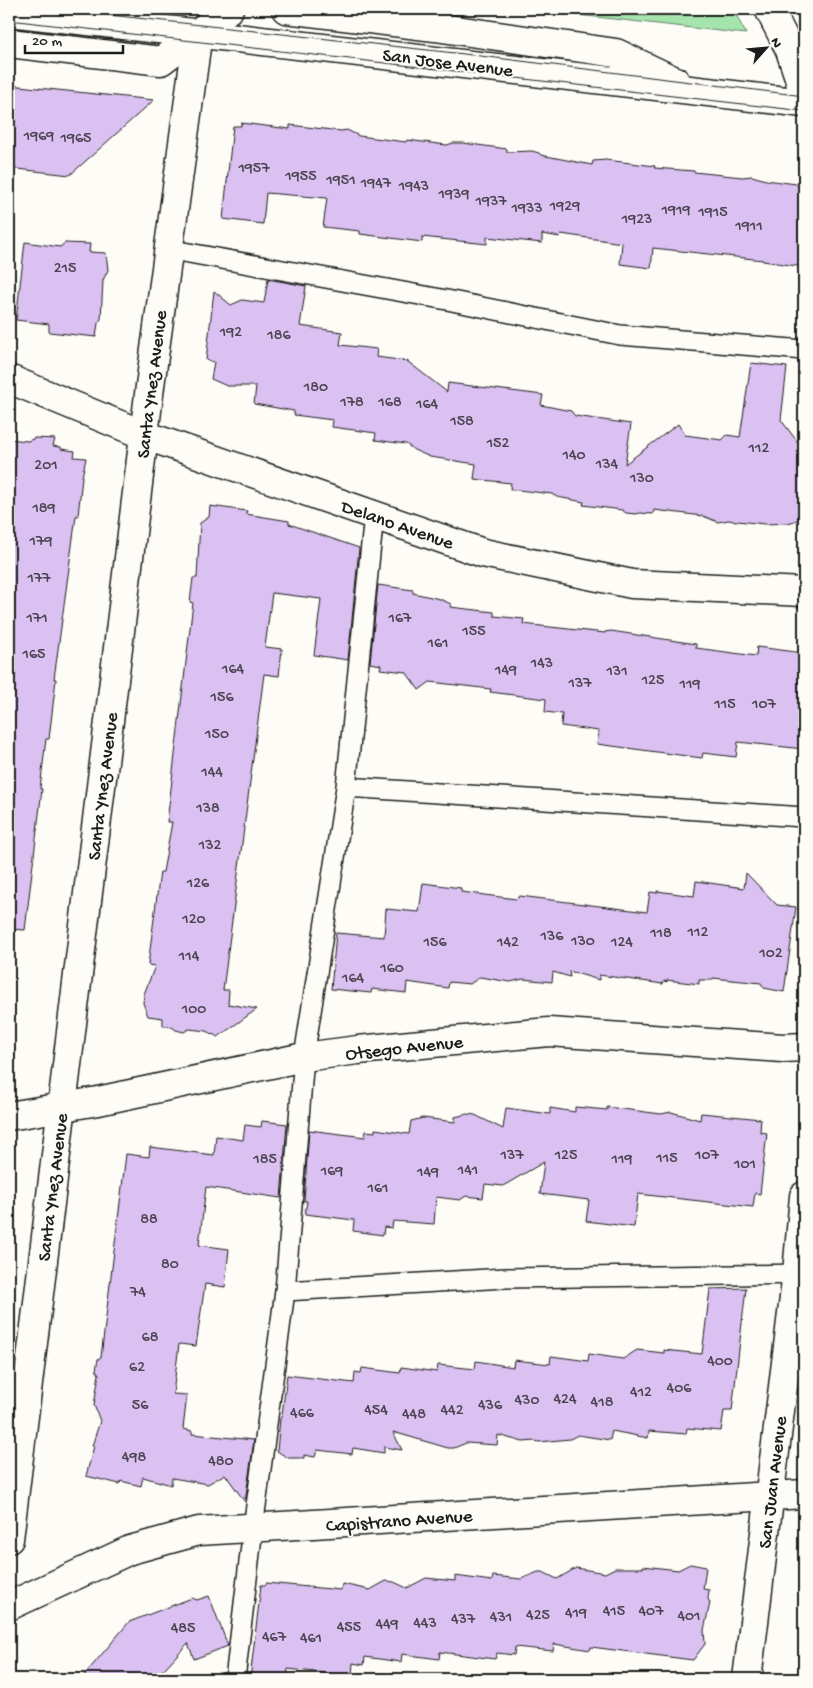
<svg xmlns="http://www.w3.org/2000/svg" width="813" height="1688" viewBox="0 0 813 1688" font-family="'Gochi Hand',sans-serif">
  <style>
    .green { fill: #a5e5ad; stroke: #608064 }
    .building { fill: #dac1f1; stroke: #1c1c1c }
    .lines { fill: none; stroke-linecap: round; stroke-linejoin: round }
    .service-casing { stroke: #1c1c1c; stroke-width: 22 }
    .minor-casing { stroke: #1c1c1c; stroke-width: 31 }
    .secondary-casing { stroke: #1c1c1c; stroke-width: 31 }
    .service { stroke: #fdfcf7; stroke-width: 19 }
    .minor { stroke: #fdfcf7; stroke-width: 28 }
    .secondary { stroke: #fdfcf7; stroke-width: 28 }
    .tram { stroke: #1c1c1c; stroke-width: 1 }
    .labels { text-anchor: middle; stroke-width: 4; stroke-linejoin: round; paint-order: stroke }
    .number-label { font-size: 16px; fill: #4c4551 }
    .street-label { font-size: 19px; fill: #1c1c1c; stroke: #fdfcf7 }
  </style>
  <rect width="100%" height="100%" fill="#fdfcf7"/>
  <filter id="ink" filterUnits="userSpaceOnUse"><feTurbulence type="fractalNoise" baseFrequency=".02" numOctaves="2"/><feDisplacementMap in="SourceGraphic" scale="10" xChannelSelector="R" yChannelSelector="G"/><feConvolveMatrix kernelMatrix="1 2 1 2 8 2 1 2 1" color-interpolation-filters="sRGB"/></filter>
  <g filter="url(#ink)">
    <polygon class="green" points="525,9 733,9 746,34"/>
    <g class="building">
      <polygon points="9,85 154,100 70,175 9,168"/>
      <polygon points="241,123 290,129 290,125 341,131 347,130 359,136 406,142 407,140 447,145 453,143 463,143 507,149 507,152 532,151 539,153 541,155 592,165 593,161 606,160 655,166 654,168 694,171 694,172 742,177 752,176 766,180 804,185 804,267 763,261 763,260 653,248 651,268 620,264 622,243 561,234 560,237 542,234 542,243 487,237 487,244 422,237 422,242 360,234 360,231 323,227 327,198 266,193 263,224 223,219 233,126 241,126"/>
      <polygon points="25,242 60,247 65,243 90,244 89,252 106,253 108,270 103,280 101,319 98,323 96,337 49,332 49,324 16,320"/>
      <polygon points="268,279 306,286 300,326 342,332 340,345 377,349 376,357 407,361 447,392 448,383 543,395 541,405 571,411 575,416 631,424 625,464 678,424 685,435 722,440 727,435 740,437 751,363 787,367 781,420 797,441 804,442 804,518 788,523 765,524 728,520 718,522 703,516 654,510 653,514 640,513 636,514 626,513 622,510 583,505 584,502 557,497 552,494 510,489 511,483 474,479 476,464 430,457 414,450 406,444 375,440 376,433 332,427 333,420 294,415 294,411 254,404 256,386 227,386 211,379 214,362 206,360 214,291 231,305 242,300 264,303"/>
      <polygon points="35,438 55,439 53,446 61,447 61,449 75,451 74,457 86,458 82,477 78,516 76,516 54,679 56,679 49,739 46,739 40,789 42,789 25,930 9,929 9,439 28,441"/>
      <polygon points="210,506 247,511 246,514 289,521 289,524 359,548 348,660 314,655 321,599 272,593 265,647 282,649 279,676 264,674 223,990 229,990 228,1004 257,1009 218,1037 207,1031 189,1029 184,1032 176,1030 172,1027 163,1026 163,1018 148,1016 143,1003 144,994 155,966 148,965 160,872 163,872 172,822 167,822 193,603 190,602 193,578 197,578 200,523 209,517"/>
      <polygon points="378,585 413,590 413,593 440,599 451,604 450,607 494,612 494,616 524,619 523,624 605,633 605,632 611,631 696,644 696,648 756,656 757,647 804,653 804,749 738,742 736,757 703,753 702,758 597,744 599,731 561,726 562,714 545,712 546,699 490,692 491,689 430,682 419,690 406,672 380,669 381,665 370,663"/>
      <polygon points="746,873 777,905 796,907 784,992 764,988 761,983 713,978 713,980 699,980 699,984 667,980 667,982 664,981 663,984 599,975 599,980 569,971 570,977 553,972 552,982 523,979 510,982 480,977 470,984 449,982 448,988 407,982 406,993 372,989 371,993 331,989 336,933 384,937 386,909 419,912 423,883 461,888 461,892 516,899 520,896 647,912 650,892 657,893 657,891 694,896 696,881 744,888"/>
      <polygon points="575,1107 607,1110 607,1107 661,1114 671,1112 700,1120 701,1113 761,1119 760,1132 767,1133 760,1194 755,1193 753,1207 638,1194 634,1227 586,1221 589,1200 540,1194 544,1162 503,1186 485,1184 483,1198 466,1196 460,1200 436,1197 434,1224 393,1221 392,1228 384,1227 383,1235 353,1231 354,1220 305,1214 307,1201 304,1201 309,1130 365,1137 366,1131 375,1132 375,1129 409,1134 411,1121 423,1118 455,1122 455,1117 467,1114 475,1115 503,1129 506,1108 550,1114 550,1108 575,1112"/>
      <polygon points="262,1121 287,1124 281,1198 206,1187 199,1245 229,1249 225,1287 205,1284 196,1346 179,1344 173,1394 187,1395 183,1429 192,1431 192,1434 254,1440 245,1502 225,1474 208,1484 172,1478 171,1485 143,1477 141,1486 121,1481 120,1484 86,1476 94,1446 92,1446 100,1421 94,1405 99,1374 96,1370 98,1359 101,1357 126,1154 149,1157 150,1147 214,1155 216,1136 243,1140 245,1125 261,1127"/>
      <polygon points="746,1288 732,1411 724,1411 721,1431 687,1428 686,1434 649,1431 648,1438 612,1431 610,1440 578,1435 570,1439 539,1442 535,1441 523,1442 498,1435 497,1445 466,1443 454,1448 448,1448 393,1432 402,1450 384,1447 384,1453 353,1448 352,1454 317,1450 315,1457 304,1455 304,1458 288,1458 277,1451 280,1419 282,1415 287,1375 354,1383 355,1372 361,1373 362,1368 400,1373 401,1367 437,1372 438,1365 475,1369 476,1361 513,1367 514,1360 550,1364 551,1356 588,1361 589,1354 623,1359 637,1350 664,1353 664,1350 702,1354 710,1289"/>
      <polygon points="690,1564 706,1567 703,1589 709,1590 708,1599 710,1603 704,1630 705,1644 693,1660 591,1647 590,1650 554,1644 553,1651 515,1647 514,1655 497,1653 495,1659 440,1652 439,1659 402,1654 401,1662 365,1657 364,1665 353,1663 352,1676 288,1669 287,1679 250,1679 261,1585 266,1585 266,1583 341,1590 342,1584 370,1590 386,1581 394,1582 407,1588 426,1578 455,1581 455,1576 492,1581 493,1576 521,1579 538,1572 543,1572 557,1579 576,1568 605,1573 615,1568 643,1568 643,1566 678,1570"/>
      <polygon points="209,1596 228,1646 194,1659 188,1643 155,1679 81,1679 129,1622 192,1598 197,1600"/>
    </g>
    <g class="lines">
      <g class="service-casing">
        <g id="service">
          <polyline points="167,249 447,300 620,335 804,350"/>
          <polyline points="346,787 804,817"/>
          <polyline points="285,1291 505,1278 804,1274"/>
          <polyline points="235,1679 253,1528 285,1291 304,1057 346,787 374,515"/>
        </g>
      </g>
      <g class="minor-casing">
        <g id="minor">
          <polyline points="769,9 790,50 799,77 804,101"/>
          <polyline points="9,379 144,435 483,553 632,584 804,592"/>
          <polyline points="9,1116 98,1101 304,1057 358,1050 549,1032 783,1048 804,1047"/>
          <polyline points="9,1539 150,386 198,33"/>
          <polyline points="9,1606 130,1550 199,1531 804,1494"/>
          <polyline points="747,1679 797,1273 804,1196"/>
        </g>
      </g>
      <g class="secondary-casing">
        <g id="secondary">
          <polyline points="286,9 435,27 616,53 675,81"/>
          <polyline points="9,12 804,103"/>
          <polyline points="9,43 161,61 229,9"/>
        </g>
      </g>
      <use href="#service" class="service"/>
      <use href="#minor" class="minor"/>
      <use href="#secondary" class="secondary"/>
      <g class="tram">
        <polyline points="55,9 464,54 804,96"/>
        <polyline points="9,20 804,111"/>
      </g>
    </g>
  </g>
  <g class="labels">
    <g class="number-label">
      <text x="39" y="140">1969</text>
      <text x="76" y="142">1965</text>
      <text x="254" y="172">1957</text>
      <text x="301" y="180">1955</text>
      <text x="341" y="184">1951</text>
      <text x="376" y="187">1947</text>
      <text x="414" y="190">1943</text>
      <text x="454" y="198">1939</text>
      <text x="491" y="205">1937</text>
      <text x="565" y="210">1929</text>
      <text x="527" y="212">1933</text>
      <text x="676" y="214">1919</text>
      <text x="713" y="216">1915</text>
      <text x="637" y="223">1923</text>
      <text x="749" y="230">1911</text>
      <text x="65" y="272">215</text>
      <text x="231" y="336">192</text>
      <text x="279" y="339">186</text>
      <text x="316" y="391">180</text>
      <text x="352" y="406">178</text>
      <text x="390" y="406">168</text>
      <text x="427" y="408">164</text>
      <text x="462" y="425">158</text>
      <text x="498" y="447">152</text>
      <text x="759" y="452">112</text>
      <text x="574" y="459">140</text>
      <text x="607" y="468">134</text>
      <text x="46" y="469">201</text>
      <text x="642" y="482">130</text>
      <text x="44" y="512">189</text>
      <text x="41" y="545">179</text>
      <text x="39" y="582">177</text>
      <text x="37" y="622">171</text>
      <text x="400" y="622">167</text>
      <text x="474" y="635">155</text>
      <text x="438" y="647">161</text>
      <text x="34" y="658">165</text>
      <text x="542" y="667">143</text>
      <text x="233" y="673">164</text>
      <text x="506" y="674">149</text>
      <text x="617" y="675">131</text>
      <text x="653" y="684">125</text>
      <text x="580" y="687">137</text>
      <text x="690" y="688">119</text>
      <text x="222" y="701">156</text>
      <text x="725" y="708">115</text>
      <text x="764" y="708">107</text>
      <text x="217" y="738">150</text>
      <text x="212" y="776">144</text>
      <text x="208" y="812">138</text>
      <text x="210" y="849">132</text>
      <text x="198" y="887">126</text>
      <text x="194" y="923">120</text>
      <text x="698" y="936">112</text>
      <text x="661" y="937">118</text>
      <text x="552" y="940">136</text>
      <text x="583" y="945">130</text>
      <text x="435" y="946">156</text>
      <text x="508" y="946">142</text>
      <text x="622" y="946">124</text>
      <text x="771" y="957">102</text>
      <text x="189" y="960">114</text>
      <text x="392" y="972">160</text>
      <text x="353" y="982">164</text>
      <text x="194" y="1013">100</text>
      <text x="512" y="1159">137</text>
      <text x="566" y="1159">125</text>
      <text x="707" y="1159">107</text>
      <text x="667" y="1162">115</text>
      <text x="265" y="1163">185</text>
      <text x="622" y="1163">119</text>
      <text x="745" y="1168">101</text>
      <text x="468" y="1174">141</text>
      <text x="332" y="1175">169</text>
      <text x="428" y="1176">149</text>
      <text x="378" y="1192">161</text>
      <text x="149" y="1223">88</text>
      <text x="170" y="1268">80</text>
      <text x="138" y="1296">74</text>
      <text x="150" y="1341">68</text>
      <text x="720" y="1365">400</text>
      <text x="137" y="1371">62</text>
      <text x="679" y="1392">406</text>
      <text x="641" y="1396">412</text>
      <text x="565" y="1403">424</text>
      <text x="527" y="1404">430</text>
      <text x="602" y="1406">418</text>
      <text x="140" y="1409">56</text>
      <text x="490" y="1409">436</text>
      <text x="376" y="1414">454</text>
      <text x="452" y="1414">442</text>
      <text x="302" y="1417">466</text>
      <text x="414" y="1418">448</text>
      <text x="134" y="1461">498</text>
      <text x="221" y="1465">480</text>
      <text x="614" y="1615">415</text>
      <text x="651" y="1615">407</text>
      <text x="576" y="1617">419</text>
      <text x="538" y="1619">425</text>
      <text x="689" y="1620">401</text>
      <text x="501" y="1621">431</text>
      <text x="463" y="1623">437</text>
      <text x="425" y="1627">443</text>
      <text x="387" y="1628">449</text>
      <text x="349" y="1631">455</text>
      <text x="183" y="1632">485</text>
      <text x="274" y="1641">467</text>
      <text x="311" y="1642">461</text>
    </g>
    <g class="street-label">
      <text transform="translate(448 61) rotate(7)" y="7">San Jose Avenue</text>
      <text transform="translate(150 384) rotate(-83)" y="7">Santa Ynez Avenue</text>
      <text transform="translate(398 523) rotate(19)" y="7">Delano Avenue</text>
      <text transform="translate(101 786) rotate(-83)" y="7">Santa Ynez Avenue</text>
      <text transform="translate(404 1046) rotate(-6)" y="7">Otsego Avenue</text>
      <text transform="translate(51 1187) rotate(-83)" y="7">Santa Ynez Avenue</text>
      <text transform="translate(771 1482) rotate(-83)" y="7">San Juan Avenue</text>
      <text transform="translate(399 1519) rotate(-4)" y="7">Capistrano Avenue</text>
    </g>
  </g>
  <rect width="813" height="1688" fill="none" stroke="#fdfcf7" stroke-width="30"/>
  <rect x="15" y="15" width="783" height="1658" fill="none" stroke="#1c1c1c" stroke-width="2" filter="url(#ink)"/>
  <g transform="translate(766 48) rotate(63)" stroke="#fdfcf7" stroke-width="4" paint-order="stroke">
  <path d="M0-4L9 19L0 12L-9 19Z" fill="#1c1c1c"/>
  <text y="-8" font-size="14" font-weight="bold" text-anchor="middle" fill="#1c1c1c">N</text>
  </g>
  <path d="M25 45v8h98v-8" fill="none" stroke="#1c1c1c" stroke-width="2.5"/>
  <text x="32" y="45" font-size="15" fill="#1c1c1c" stroke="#fdfcf7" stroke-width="4" paint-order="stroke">20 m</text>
</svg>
